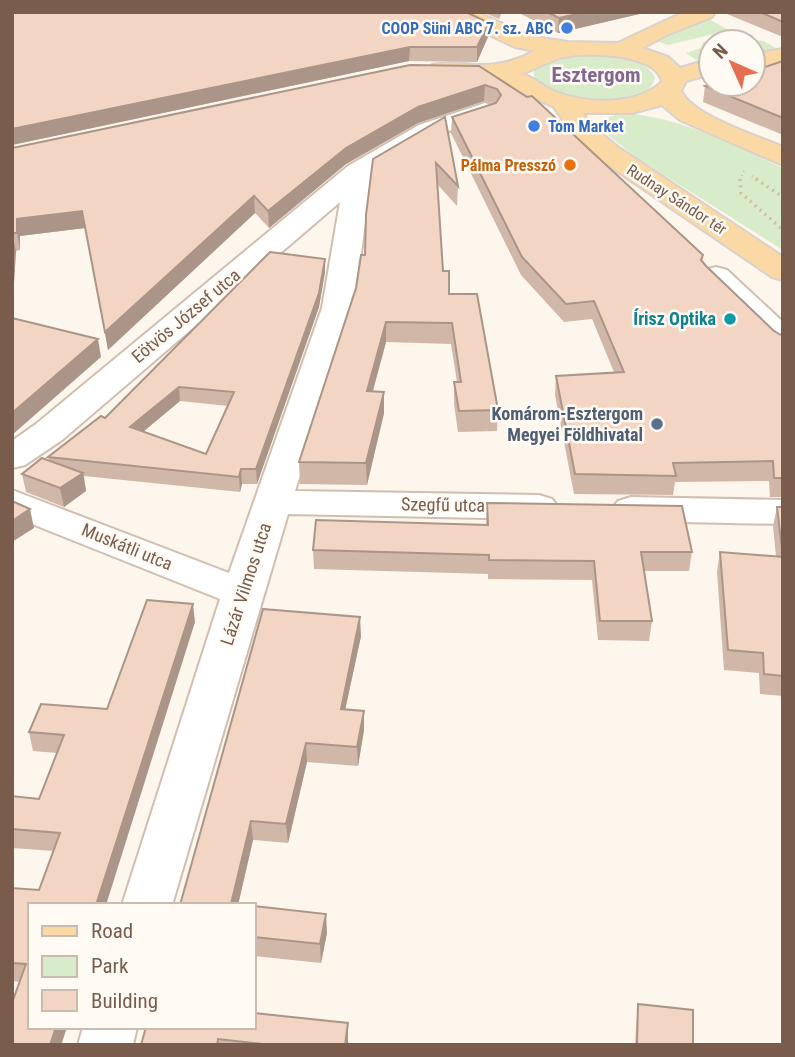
<svg xmlns="http://www.w3.org/2000/svg" width="795" height="1057" viewBox="0 0 795 1057" font-family="'Roboto Condensed',sans-serif">
  <style>
    .green { fill: #d8ecc9 }
    .lines { fill: none; stroke-linecap: round; stroke-linejoin: round }
    .minor-casing { stroke: #d1beb0; stroke-width: 4 }
    .major-casing { stroke: #dad1cd; stroke-width: 4 }
    .path-far1 { stroke: #d9b8a5; stroke-width: 2.5; stroke-dasharray: 1 3.5; stroke-linecap: butt }
    .path { stroke: #d9b8a5; stroke-width: 3.5; stroke-dasharray: 2 4.5; stroke-linecap: butt }
    .minor { fill: #fff; fill-rule: evenodd }
    .major { fill: #fbd9a5; fill-rule: evenodd }
    .wall { fill: #d1b7a8; fill-rule: evenodd }
    .shaded-wall { fill: #aa9588 }
    .building { fill: #f3d5c3; stroke: #aa9588; stroke-width: 2; fill-rule: evenodd }
    .shop-dot { fill: #3f7fe0; stroke: #fffaf3; stroke-width: 2.5 }
    .food-dot { fill: #e8710a; stroke: #fffaf3; stroke-width: 2.5 }
    .culture-dot { fill: #0f9aa8; stroke: #fffaf3; stroke-width: 2.5 }
    .service-dot { fill: #5c6f8a; stroke: #fffaf3; stroke-width: 2.5 }
    .labels { text-anchor: middle; stroke-width: 5; stroke-linejoin: round; paint-order: stroke }
    .far-shop-label { font-size: 16px; font-weight: bold; fill: #366cbe; stroke: #fffaf3; text-anchor: end }
    .far-food-label { font-size: 16px; font-weight: bold; fill: #c56008; stroke: #fffaf3; text-anchor: end }
    .far-street-label { font-size: 16px; fill: #7a5c4d; stroke: #fffaf3 }
    .street-label { font-size: 18px; fill: #7a5c4d; stroke: #fffaf3 }
    .culture-label { font-size: 18px; font-weight: bold; fill: #0d838f; stroke: #fffaf3; text-anchor: end }
    .service-label { font-size: 18px; font-weight: bold; fill: #4e5e75; stroke: #fffaf3; text-anchor: end }
    .far-district-label { font-size: 21px; font-weight: bold; fill: #846695; stroke: #fffaf3 }
  </style>
  <rect width="100%" height="100%" fill="#fdf6ec"/>
  <g class="green">
    <polygon points="707,18 727,29 726,31 668,45 651,39"/>
    <polygon points="729,36 763,41 778,49 753,55 753,42 711,42 711,61 699,62 686,53 701,48 703,42"/>
    <path d="M587,53C611,55 641,54 655,77C648,115 555,101 534,79V71C547,55 567,56 587,53Z"/>
    <path d="M621,113C679,116 731,144 783,168V250L637,158L608,135L601,120Z"/>
  </g>
  <g class="lines">
    <g class="minor-casing">
      <g id="minor">
        <polygon points="485,103 494,106 498,111 494,116 437,135 371,176 354,308 295,491 539,495 552,499 558,507 552,515 539,519 288,514 172,905 122,905 220,599 12,516 12,490 229,573 322,308 340,202 62,440 25,465 12,468 12,441 36,424 348,166 419,125"/>
        <polygon points="716,267 727,270 783,322 783,350 772,347 705,282 701,276 705,270"/>
        <polygon points="631,497 783,500 783,524 631,521 618,517 612,509 618,501"/>
        <polygon points="83,1027 137,1027 133,1045 78,1045"/>
      </g>
    </g>
    <g class="major-casing">
      <g id="major">
        <path d="M448,12H477L529,36L568,42L618,43L684,12H715L712,17L669,34L642,48L668,57L680,68L711,59V74L686,81L681,91C693,116 756,135 783,147V165L680,120L662,105L632,113H583L591,125L619,148L783,257V280L772,277L601,160L573,135L554,107L502,83L432,75L428,70L432,65C448,61 465,65 482,65C501,65 518,60 535,51L515,47L451,17ZM577,55C599,54 657,55 662,82C636,106 587,104 556,92C543,87 535,78 522,74L559,58Z"/>
        <polygon points="783,49 783,63 753,68 753,54"/>
      </g>
    </g>
    <g class="path-far1">
      <polyline points="752,176 758,180"/>
      <polyline points="740,180 744,170"/>
    </g>
    <g class="path">
      <polyline points="740,179 741,193 783,230"/>
      <polyline points="756,179 783,197"/>
    </g>
    <use href="#minor" class="minor"/>
    <use href="#major" class="major"/>
  </g>
  <g class="wall">
    <polygon points="483,12 502,12 499,19"/>
    <polygon points="517,12 648,12 558,33"/>
    <polygon points="722,12 783,12 783,37"/>
    <polygon points="489,23 488,37 477,62 409,61 12,145"/>
    <polygon points="783,61 783,135 703,102 705,86"/>
    <polygon points="479,66 702,261 706,266 774,331 783,336 783,497 770,497 769,481 675,482 673,495 574,494 555,395 556,376 614,372 592,319 564,322 521,275 451,133 452,117 493,103 484,101 418,123 346,164 269,228 255,213 108,350 85,228 20,236 20,250 16,251 12,314 12,148"/>
    <polygon points="445,117 458,186 457,206 437,184 443,271 449,294 498,410 497,431 458,432 454,404 454,382 457,382 451,344 386,342 373,391 384,413 367,485 300,484 299,462 356,288 365,255"/>
    <path d="M325,259V272L319,307L257,484H242L240,492L84,476L86,491L64,507L26,492L22,474L49,461L48,457L105,418ZM180,401L228,406L206,454L144,431Z"/>
    <polygon points="487,503 692,552 689,571 644,571 652,621 649,641 598,640 592,580 488,579 488,574 314,569 313,550 486,525"/>
    <polygon points="777,507 783,507 783,696 760,694 759,673 724,670 717,572 720,552 776,556 773,526"/>
    <polygon points="263,609 361,636 345,710 364,730 358,766 307,762 288,843 253,840 238,905"/>
    <polygon points="195,622 30,1027 67,1027 61,1045 12,1045 20,982 12,981 12,888 39,890 54,851 12,848 12,796 39,799 57,753 33,751 29,732 107,709"/>
    <polygon points="254,906 327,933 321,963 254,956"/>
    <polygon points="638,1004 693,1045 635,1045 637,1014"/>
    <polygon points="146,1027 349,1042 348,1045 141,1045"/>
  </g>
  <g class="shaded-wall">
    <polygon points="586,12 648,12 558,33 559,18"/>
    <polygon points="489,23 488,37 477,62 477,47"/>
    <polygon points="410,47 409,61 12,145 12,129"/>
    <polygon points="485,85 484,101 418,123 346,164 269,228 268,211 346,148 418,107"/>
    <polygon points="254,196 255,213 108,350 105,332"/>
    <polygon points="82,211 85,228 20,236 20,250 17,233 17,219"/>
    <polygon points="12,233 16,251 12,314"/>
    <polygon points="325,259 325,272 319,307 257,484 256,469"/>
    <polygon points="386,322 386,342 367,412 367,391"/>
    <polygon points="98,339 101,357 12,435 12,413"/>
    <polygon points="179,387 180,401 132,441 130,427"/>
    <polygon points="384,392 384,413 367,485 366,463"/>
    <polygon points="241,469 242,484 240,492 239,477"/>
    <polygon points="83,473 86,491 64,507 60,488"/>
    <polygon points="30,509 34,528 12,542 12,521"/>
    <polygon points="193,604 195,622 106,905 96,905"/>
    <polygon points="360,617 361,636 341,729 341,709"/>
    <polygon points="364,711 364,730 358,766 357,747"/>
    <polygon points="306,743 307,762 288,843 286,824"/>
    <polygon points="251,821 253,840 238,905 231,905"/>
    <polygon points="326,914 327,933 321,963 320,944"/>
    <polygon points="348,1023 348,1045 345,1045"/>
    <polygon points="56,1027 67,1027 61,1045 50,1045"/>
  </g>
  <g class="building">
    <polygon points="12,12 466,12 489,23 477,47 410,47 12,129"/>
    <polygon points="547,12 586,12 559,18"/>
    <polygon points="760,12 783,12 783,22"/>
    <polygon points="783,61 783,118 705,86 712,84 753,84 753,71"/>
    <polygon points="410,65 479,66 527,97 532,96 703,255 701,260 706,266 774,331 783,336 783,478 774,478 773,461 673,463 676,476 575,474 556,376 624,372 594,301 566,304 522,257 452,117 496,103 501,95 497,89 485,85 418,107 346,148 268,211 254,196 105,332 82,211 17,219 17,233 12,233 12,236 12,148"/>
    <polygon points="445,117 458,186 436,163 443,271 449,271 449,294 477,294 498,410 459,411 454,382 461,382 452,323 386,322 367,391 384,392 366,463 299,462 356,288 361,255 365,255 366,215 373,159"/>
    <path d="M270,252L325,259L319,293L256,469H241L239,477L48,457L101,416L105,418ZM179,387L234,392L206,454L130,427Z"/>
    <polygon points="12,318 98,339 12,413"/>
    <polygon points="42,458 83,473 60,488 22,474"/>
    <polygon points="12,501 30,509 12,521"/>
    <polygon points="487,503 682,506 692,552 641,552 652,621 600,621 594,561 489,560 489,555 313,550 316,520 488,525"/>
    <polygon points="777,507 783,507 783,676 764,674 763,653 728,650 720,552 783,557"/>
    <polygon points="147,600 193,604 96,905 30,905 30,1027 56,1027 50,1045 12,1045 12,1003 26,964 12,963 12,888 39,890 60,833 12,829 12,796 39,799 64,735 29,732 41,704 107,709"/>
    <polygon points="263,609 360,617 341,709 364,711 357,747 306,743 286,824 251,821 231,904 237,905 180,905"/>
    <polygon points="254,906 326,914 320,944 254,937"/>
    <polygon points="638,1004 693,1010 693,1045 637,1045"/>
    <polygon points="254,1013 348,1023 345,1045 271,1045 218,1039 217,1045 141,1045 146,1027 254,1027"/>
  </g>
  <g class="shop-dot">
    <circle cx="567" cy="28" r="7"/>
    <circle cx="534" cy="126" r="7"/>
  </g>
  <circle class="food-dot" cx="570" cy="165" r="7"/>
  <circle class="culture-dot" cx="730" cy="319" r="7"/>
  <circle class="service-dot" cx="657" cy="424" r="7"/>
  <g class="labels">
    <g class="far-shop-label">
      <text x="553" y="34">COOP Süni ABC 7. sz. ABC</text>
      <text x="548" y="132" text-anchor="start">Tom Market</text>
    </g>
    <g class="far-food-label">
      <text x="556" y="171">Pálma Presszó</text>
    </g>
    <g class="far-street-label">
      <text transform="translate(677 199) rotate(33)" y="6">Rudnay Sándor tér</text>
    </g>
    <g class="street-label">
      <text transform="translate(186 316) rotate(-40)" y="6">Eötvös József utca</text>
      <text transform="translate(443 505) rotate(1)" y="6">Szegfű utca</text>
      <text transform="translate(127 547) rotate(22)" y="6">Muskátli utca</text>
      <text transform="translate(246 584) rotate(-72)" y="6">Lázár Vilmos utca</text>
    </g>
    <g class="culture-label">
      <text x="716" y="325">Írisz Optika</text>
    </g>
    <g class="service-label">
      <text x="643" y="420">Komárom-Esztergom<tspan x="643" dy="21">Megyei Földhivatal</tspan></text>
    </g>
    <g class="far-district-label">
      <text x="596" y="82">Esztergom</text>
    </g>
  </g>
  <rect width="795" height="1057" fill="none" stroke="#7a5c4d" stroke-width="28"/>
  <rect x="28" y="903" width="228" height="126" fill="#fffaf3" stroke="#cabbb1" stroke-width="2"/>
  <rect x="42" y="926" width="35" height="10" fill="#fbd9a5" stroke="#cabbb1" stroke-width="2"/>
  <text x="91" y="938" font-size="21" fill="#7a5c4d">Road</text>
  <rect x="42" y="956" width="35" height="21" fill="#d8ecc9" stroke="#cabbb1" stroke-width="2"/>
  <text x="91" y="973" font-size="21" fill="#7a5c4d">Park</text>
  <rect x="42" y="990" width="35" height="21" fill="#f3d5c3" stroke="#cabbb1" stroke-width="2"/>
  <text x="91" y="1008" font-size="21" fill="#7a5c4d">Building</text>
  <g transform="translate(732 63) rotate(315)"><circle r="33" fill="#fffaf3" stroke="#cabbb1" stroke-width="2"/>
  <path d="M0-5L12 26L0 18L-12 26Z" fill="#e76f51"/>
  <text y="-10" font-size="19" font-weight="bold" text-anchor="middle" fill="#7a5c4d">N</text>
  </g>
</svg>
